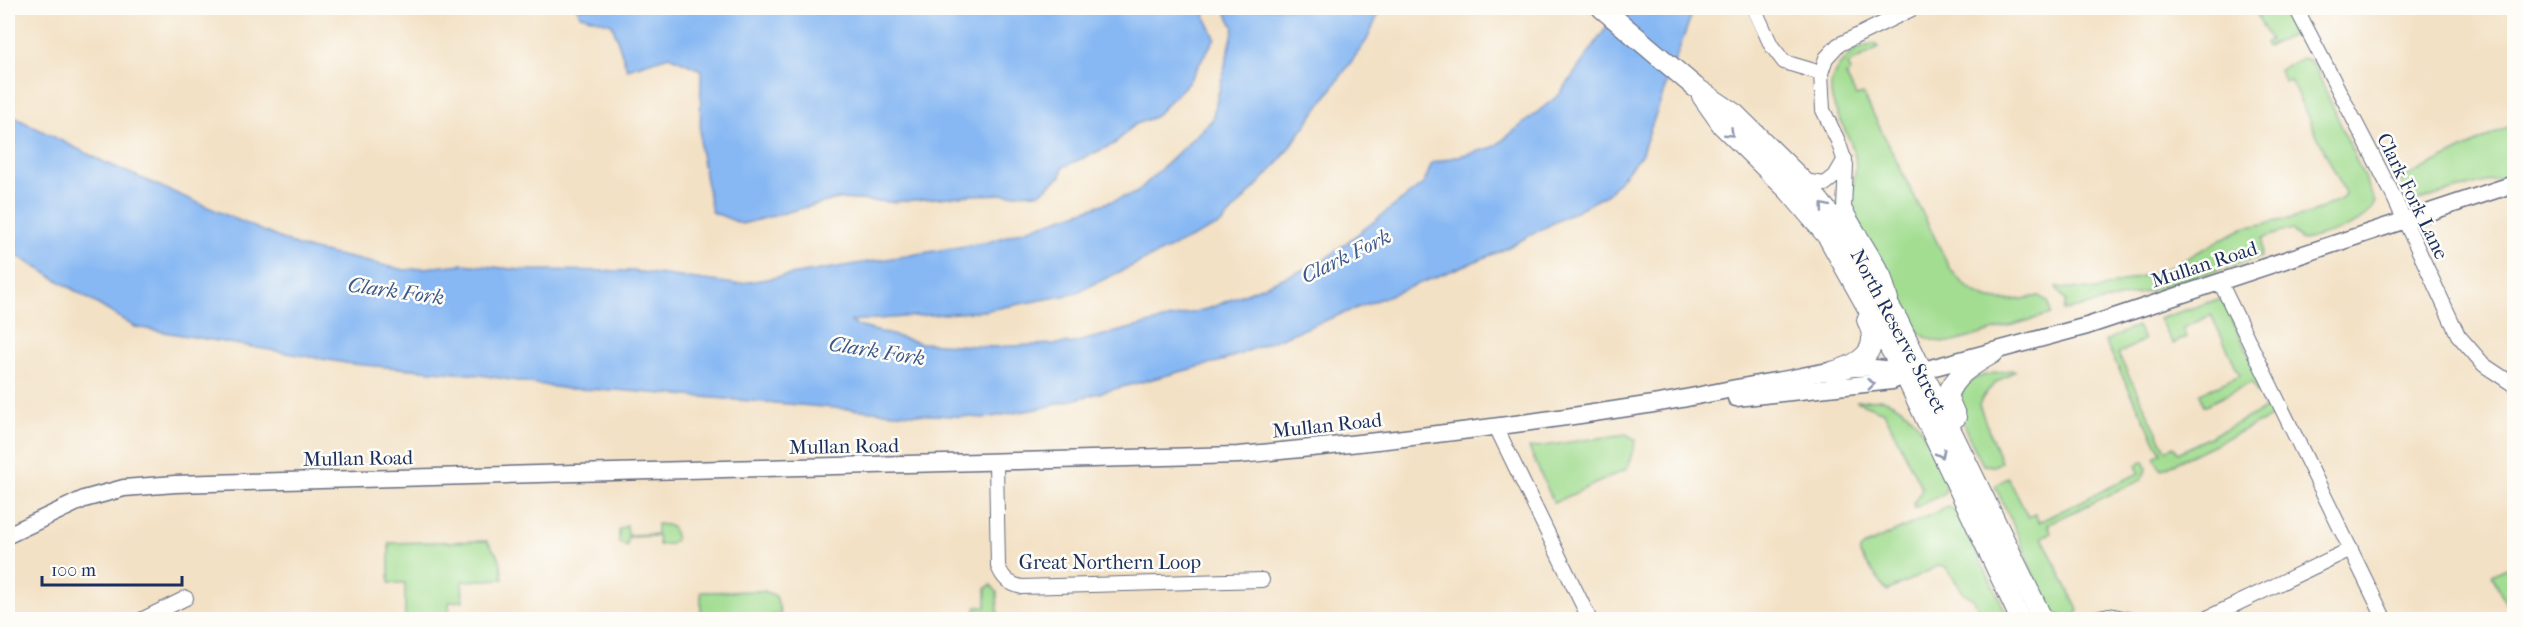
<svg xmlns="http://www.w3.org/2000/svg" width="2522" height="627" viewBox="0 0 2522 627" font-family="'IM FELL French Canon',serif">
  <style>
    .green { fill: #a2dd91; stroke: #5e8678; stroke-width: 1.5 }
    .water { fill: #87b8f3; stroke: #5174a8; stroke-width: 1.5 }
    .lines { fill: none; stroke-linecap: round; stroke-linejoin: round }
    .minor-casing { stroke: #676d82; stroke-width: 16 }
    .major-casing { stroke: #676d82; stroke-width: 19 }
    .highway-casing { stroke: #676d82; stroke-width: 22 }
    .minor { stroke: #fff; stroke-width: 14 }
    .major { stroke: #fff; stroke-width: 16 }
    .highway { stroke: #fff; stroke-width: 20 }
    .oneway { stroke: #8d97ae }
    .labels { text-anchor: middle; stroke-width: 5; stroke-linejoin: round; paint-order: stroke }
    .street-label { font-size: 20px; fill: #1b2f5e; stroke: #fdfcf7 }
    .water-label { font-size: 21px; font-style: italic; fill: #3b588b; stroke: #fdfcf7 }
  </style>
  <rect width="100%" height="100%" fill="#fdfcf7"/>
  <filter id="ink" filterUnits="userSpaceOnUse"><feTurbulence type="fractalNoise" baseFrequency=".0167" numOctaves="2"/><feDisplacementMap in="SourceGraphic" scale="12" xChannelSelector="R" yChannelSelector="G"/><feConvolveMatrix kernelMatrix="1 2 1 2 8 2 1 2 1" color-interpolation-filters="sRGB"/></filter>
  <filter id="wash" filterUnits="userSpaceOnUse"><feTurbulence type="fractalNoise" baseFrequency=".008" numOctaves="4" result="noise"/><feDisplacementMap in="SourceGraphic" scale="24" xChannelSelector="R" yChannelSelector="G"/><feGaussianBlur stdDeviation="1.35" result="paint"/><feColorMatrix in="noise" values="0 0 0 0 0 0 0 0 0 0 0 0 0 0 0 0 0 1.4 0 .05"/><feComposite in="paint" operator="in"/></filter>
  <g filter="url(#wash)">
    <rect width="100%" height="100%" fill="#f3e1c5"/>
    <g class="green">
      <polygon points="2254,8 2286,8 2294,30 2290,36 2267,47 2265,43 2270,41"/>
      <path d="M1875,44L1879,48L1848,64L1851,71L1846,75L1856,96L1863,94L1951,270C1978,304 1998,304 2039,296L2049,303L2051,314L1954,342C1937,343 1925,340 1913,327C1900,312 1896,286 1887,269C1879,255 1854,224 1852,210C1848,191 1860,172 1854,152C1846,123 1815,93 1841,64C1851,52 1859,47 1875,44Z"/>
      <path d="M2302,58L2309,60L2315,67L2375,202C2364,229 2327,233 2301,241L2292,229L2263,238L2261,257L2153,290L2064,311L2066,301L2056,287L2096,290L2168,268L2243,228L2308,215L2343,198L2345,193L2290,80L2285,82L2279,70Z"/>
      <polygon points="2514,124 2514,174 2412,202 2400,180"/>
      <polygon points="2222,298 2263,385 2257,392 2252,382 2204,406 2200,394 2240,375 2211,315 2183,328 2187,337 2173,344 2159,319"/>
      <polygon points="2137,326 2144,340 2118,354 2166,450 2174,446 2178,453 2265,409 2262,402 2272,398 2279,413 2161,470 2154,457 2161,453 2105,341"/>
      <path d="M2010,370L2015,371C2000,379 1986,388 1979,405L2001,462L1994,466L1983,465C1972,441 1942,400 1973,380C1982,374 1999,373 2010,370Z"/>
      <path d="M1883,399C1922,412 1931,448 1948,482L1944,494L1914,508L1913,504L1922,489L1884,412L1856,401Z"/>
      <polygon points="1626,434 1636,440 1627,469 1554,503 1529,448"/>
      <polygon points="2144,461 2147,469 2141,480 2048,524 2051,533 2042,537 2079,612 2068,619 2053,613 2044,602 2018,535 1995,486 2008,477 2028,517 2035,514 2039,522 2139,473 2136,465"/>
      <polygon points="1948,507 1960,511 1968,535 2008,616 2003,619 1984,619 1974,600 1963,592 1946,567 1938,566 1887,591 1860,555 1860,550 1866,545"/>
      <polygon points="657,524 667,525 673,528 676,539 671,544 659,545 658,536 628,537 627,546 619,543 619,530 627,525 628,535 657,534"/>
      <polygon points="487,541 500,559 503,579 462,581 463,601 449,602 450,619 405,619 405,583 389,583 389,543"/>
      <polygon points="2514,564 2514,620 2492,575"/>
      <polygon points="991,585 997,592 998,619 980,619 973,616 976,607 986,607 986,588"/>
      <polygon points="764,591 776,596 781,614 773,615 772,619 701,619 701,592"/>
    </g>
    <g class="water">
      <polygon points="577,8 1201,8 1215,38 1188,83 1154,117 1134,125 1114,144 1063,167 1061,176 1040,193 972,195 892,202 838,199 742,224 712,212 700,149 701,70 669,56 627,69 612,24 580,15"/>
      <polygon points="1224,8 1381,8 1367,40 1279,162 1221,224 1073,294 983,311 851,321 855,325 921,343 992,347 1073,343 1210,308 1320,263 1424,183 1432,163 1494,147 1560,94 1620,8 1694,8 1641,155 1608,194 1499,252 1225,360 1042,408 986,418 896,413 616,390 567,389 480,375 352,364 135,327 8,250 8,114 104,162 300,247 405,270 463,264 522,270 632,271 736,284 989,242 1136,193 1212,120 1234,28"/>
    </g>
  </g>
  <g filter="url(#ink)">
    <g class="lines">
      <g class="minor-casing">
        <g id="minor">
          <polyline points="1754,8 1771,45 1784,62 1821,73 1823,110 1838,141 1846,165 1844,208 1884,275 1891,299"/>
          <polyline points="2296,8 2390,189 2458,335 2484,365 2514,385"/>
          <polyline points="1821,73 1826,58 1838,45 1914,8"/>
          <polyline points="1803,181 1825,184 1835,176 1845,159"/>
          <polyline points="2220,282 2385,620"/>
          <polyline points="1496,427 1590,620"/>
          <path d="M996,463L998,566C1003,579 1009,584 1022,587L1262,580"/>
          <polyline points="141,620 186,598"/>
          <polyline points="2085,620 2109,615 2133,620"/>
          <polyline points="2203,620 2351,549"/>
        </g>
      </g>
      <g class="major-casing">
        <g id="major">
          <polyline points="1736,398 1892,381 1905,375 2087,326 2514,184"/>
          <path d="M8,535L84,499L124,488L175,484L1238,455C1375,443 1511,426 1647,405C1691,398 1733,388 1776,381C1813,375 1871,358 1905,375"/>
        </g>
      </g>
      <g class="highway-casing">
        <g id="highway">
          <polyline points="1602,8 1695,87 1735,114 1803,181 1845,233 1898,321 2043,620"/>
          <polyline points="1702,96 1723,126 1789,191 1828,237 1905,375 2021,620"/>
          <path d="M1832,372C1859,365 1883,351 1867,320"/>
          <path d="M1956,417L1947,396C1955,374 1973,365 1993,353"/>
        </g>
      </g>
      <use href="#minor" class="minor"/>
      <use href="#major" class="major"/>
      <use href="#highway" class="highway"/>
    </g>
    <defs><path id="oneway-chevron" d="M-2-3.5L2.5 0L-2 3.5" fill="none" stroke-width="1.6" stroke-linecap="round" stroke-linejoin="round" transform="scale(1.5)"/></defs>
    <g class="oneway">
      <use href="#oneway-chevron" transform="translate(1730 133) rotate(44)"/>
      <use href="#oneway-chevron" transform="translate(1824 207) rotate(-130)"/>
      <use href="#oneway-chevron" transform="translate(1871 384) rotate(-6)"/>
      <use href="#oneway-chevron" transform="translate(1941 454) rotate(64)"/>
    </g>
  </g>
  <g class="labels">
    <g class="street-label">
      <text transform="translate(2413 196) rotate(64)" y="7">Clark Fork Lane</text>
      <text transform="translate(2204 264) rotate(-18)" y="7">Mullan Road</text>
      <text transform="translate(1899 331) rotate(62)" y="7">North Reserve Street</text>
      <text transform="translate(1327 425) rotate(-6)" y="7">Mullan Road</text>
      <text transform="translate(844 446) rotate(-1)" y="7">Mullan Road</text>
      <text transform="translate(358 458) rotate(-1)" y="7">Mullan Road</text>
      <text x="1110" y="569">Great Northern Loop</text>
    </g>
    <g class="water-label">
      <text transform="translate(1346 256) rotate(-26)" y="7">Clark Fork</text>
      <text transform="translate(396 291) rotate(8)" y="7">Clark Fork</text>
      <text transform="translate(877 351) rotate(9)" y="7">Clark Fork</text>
    </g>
  </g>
  <rect width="2522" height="627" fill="none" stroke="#fdfcf7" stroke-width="30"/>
  <path d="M42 576v9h140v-9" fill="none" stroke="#1b2f5e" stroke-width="3"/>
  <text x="51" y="576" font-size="18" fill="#1b2f5e" stroke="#fdfcf7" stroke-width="4.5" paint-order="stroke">100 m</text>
</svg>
